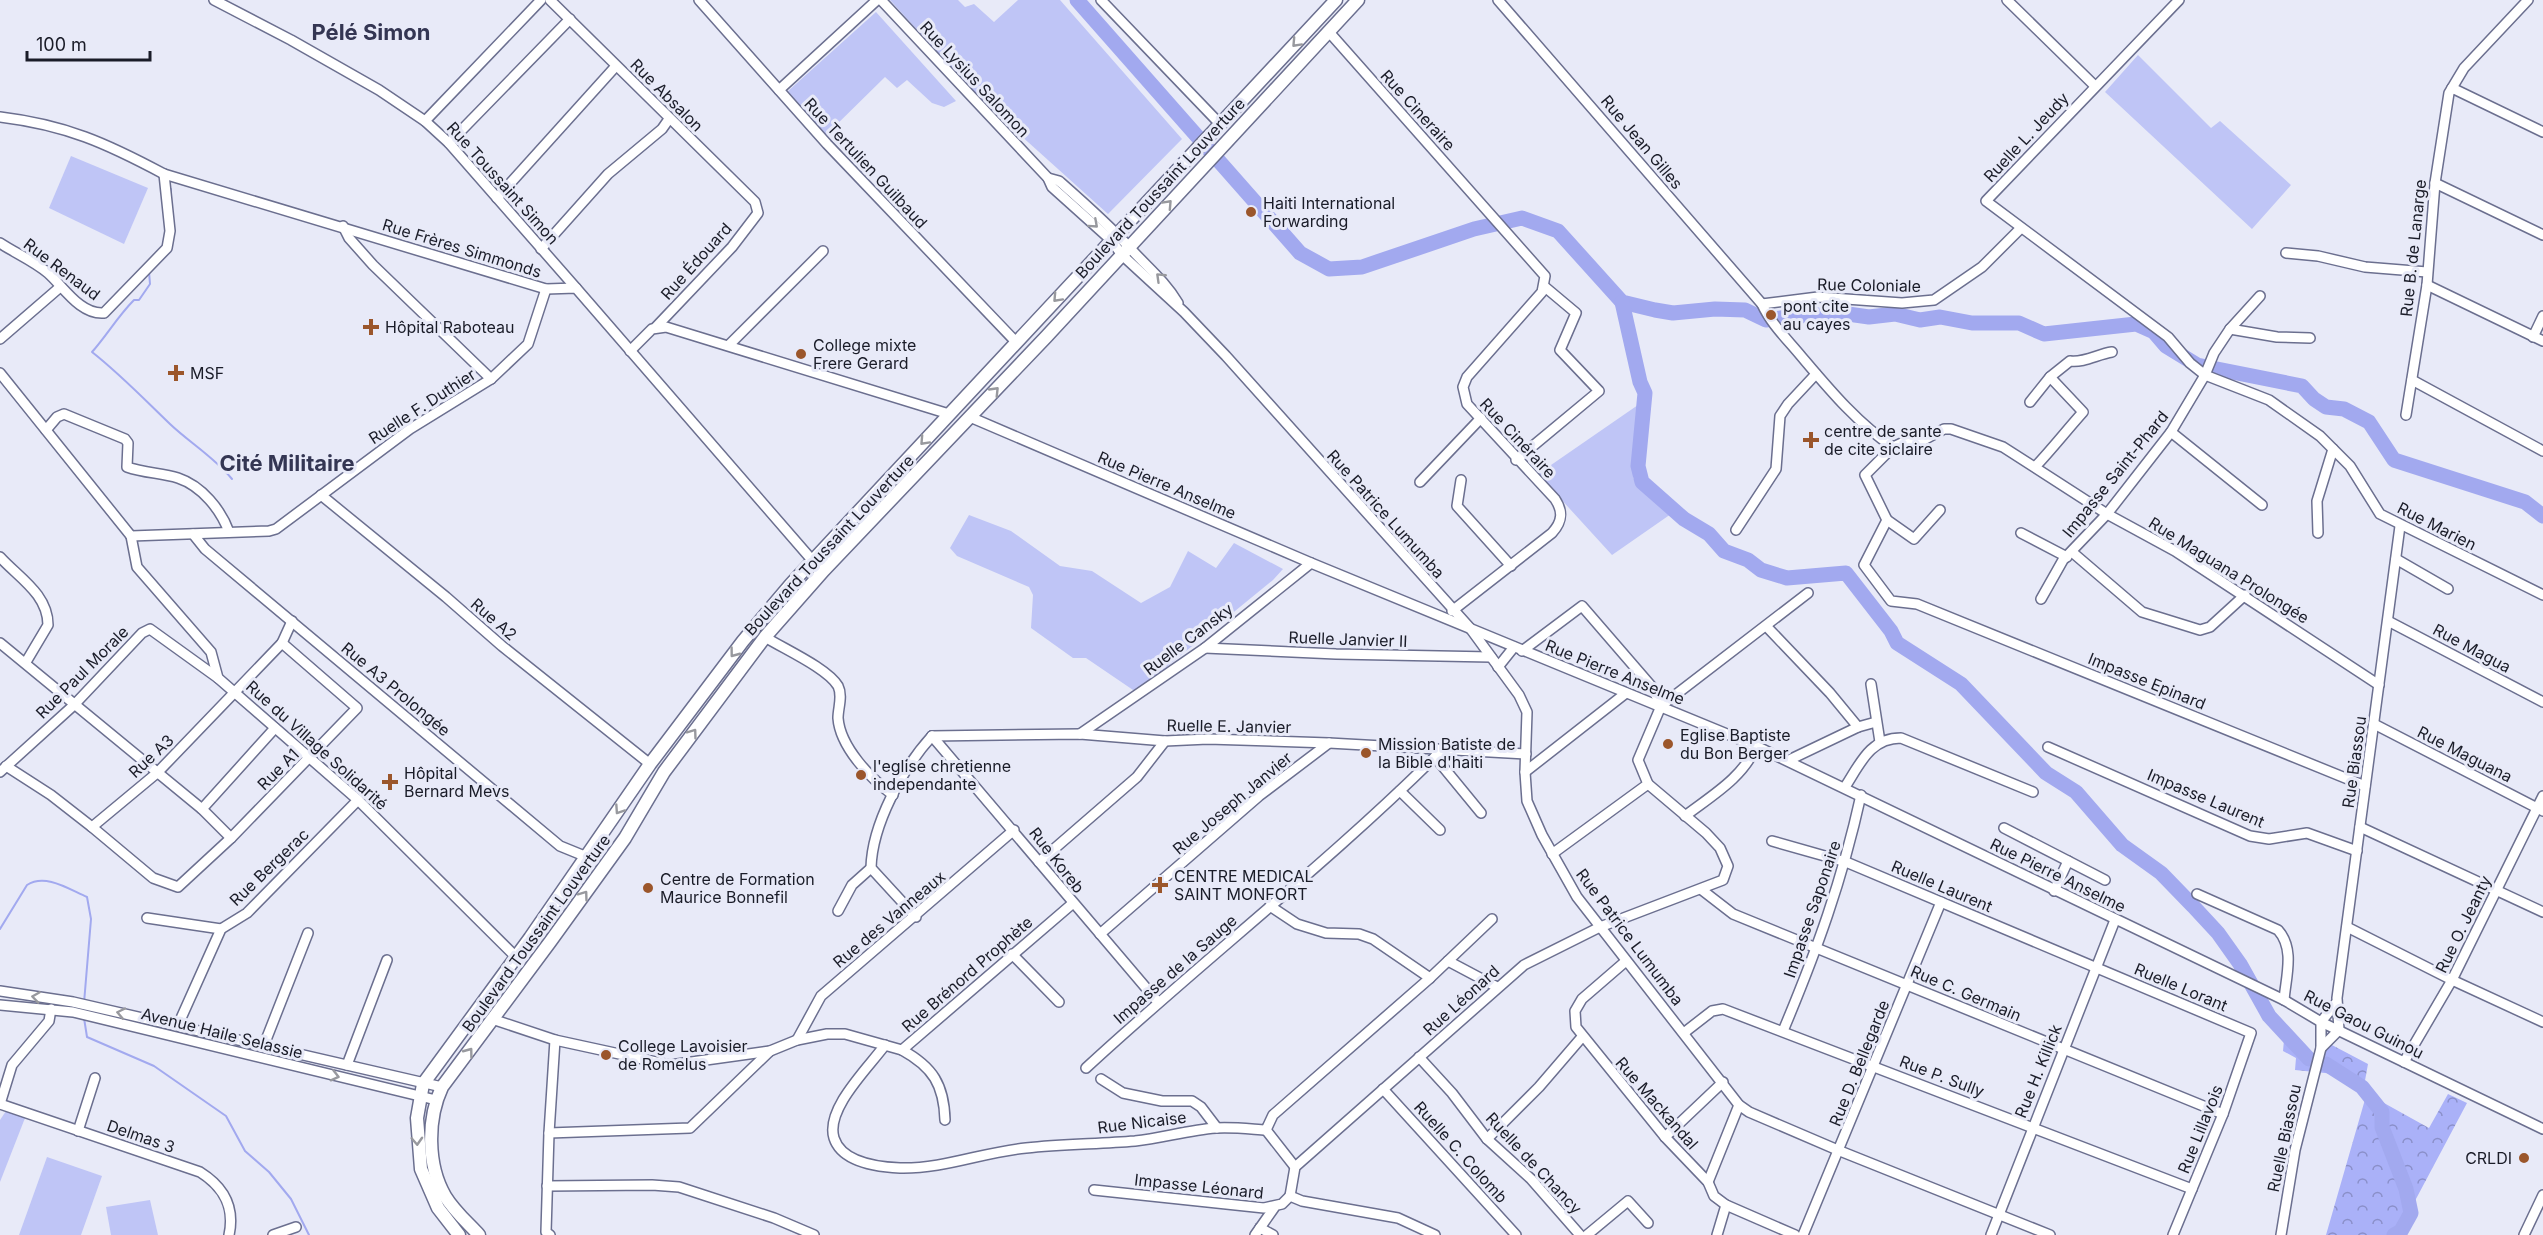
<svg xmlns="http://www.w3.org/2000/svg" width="2543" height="1235" viewBox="0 0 2543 1235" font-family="Inter,sans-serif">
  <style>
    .grass { fill: #bfc5f6 }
    .forest { fill: url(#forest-crowns) }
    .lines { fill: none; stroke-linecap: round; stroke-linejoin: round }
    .stream { stroke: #a2a9ef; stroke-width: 2 }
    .river { stroke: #a2a9ef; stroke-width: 15 }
    .minor-casing { stroke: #6b6f8f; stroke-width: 12 }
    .major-casing { stroke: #6b6f8f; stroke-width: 15 }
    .minor { stroke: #fff; stroke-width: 9 }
    .major { stroke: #fff; stroke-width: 12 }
    .oneway { stroke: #98999e }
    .poi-dot { fill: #9b562b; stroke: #e8eaf8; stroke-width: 2 }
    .labels { text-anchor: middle; stroke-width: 6; stroke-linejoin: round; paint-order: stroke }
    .street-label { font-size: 16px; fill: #1a1c28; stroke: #e8eaf8 }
    .poi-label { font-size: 16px; fill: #1a1c28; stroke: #e8eaf8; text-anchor: start }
    .district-label { font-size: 22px; font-weight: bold; fill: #343653; stroke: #e8eaf8 }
  </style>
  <defs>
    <pattern id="forest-crowns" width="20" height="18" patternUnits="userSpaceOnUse" patternTransform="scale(1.5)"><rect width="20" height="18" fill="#aab1f8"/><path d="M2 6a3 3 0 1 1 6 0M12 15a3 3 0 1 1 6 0" fill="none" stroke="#8a8fc9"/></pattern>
  </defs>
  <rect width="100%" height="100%" fill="#e8eaf8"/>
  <g class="grass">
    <polygon points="890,0 958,0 965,7 974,4 994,22 1018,0 1060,0 1182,139 1108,214 977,96"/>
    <polygon points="876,12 956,101 944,107 932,103 907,80 897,88 885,77 826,135 787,92"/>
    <polygon points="2138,55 2211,128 2220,121 2291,185 2252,229 2105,92"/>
    <polygon points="71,156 148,188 124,244 49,208"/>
    <polygon points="1638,405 1633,478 1671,514 1612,555 1538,474"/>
    <polygon points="969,515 1011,531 1060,566 1092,571 1141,603 1170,587 1188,551 1216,568 1234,543 1283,569 1273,580 1136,692 1086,658 1073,658 1031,628 1033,595 1029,587 957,556 950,548"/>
    <polygon points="6,1111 25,1118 0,1182 0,1120"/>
    <polygon points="47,1157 102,1176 81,1235 19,1235"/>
    <polygon points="150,1200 158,1235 111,1235 106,1207"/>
  </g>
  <polygon class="forest" points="2284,1040 2320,1060 2330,1044 2368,1064 2364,1086 2384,1103 2429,1128 2448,1094 2467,1103 2400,1229 2388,1235 2326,1235 2366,1096 2335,1074 2295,1070 2296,1058 2283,1051"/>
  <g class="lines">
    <g class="stream">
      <polyline points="171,189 171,202"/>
      <path d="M149,272L150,284L139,300H134C118,316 107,335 92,352C120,374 144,399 170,424C190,443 214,457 232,479"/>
      <path d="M0,929L27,885C46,873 70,890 87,897L91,919L84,1003"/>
      <polyline points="84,1018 87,1037 154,1066 226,1116 245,1151 269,1172 291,1199 309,1235"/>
    </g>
    <g class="river">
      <polyline points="1077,0 1300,253 1329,269 1362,267 1474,229 1522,218 1558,231 1622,302 1655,310 1673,313 1715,309 1745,310 1766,320 1795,316 1848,314 1869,317 1895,314 1920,320 1940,317 1972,323 2019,323 2044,334 2136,324 2154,332 2166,346 2197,365 2302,386 2314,399 2326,407 2344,409 2369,422 2394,460 2525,502 2543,516"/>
      <polyline points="1622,302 1640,382 1645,393 1638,466 1642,482 1684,519 1709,534 1724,551 1748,560 1761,570 1787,578 1846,573 1891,631 1897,643 1961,684 2046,773 2076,792 2122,845 2161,873 2193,906 2218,933 2240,964 2269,1016 2309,1059"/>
      <polyline points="2326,1064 2362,1087 2382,1112 2382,1127 2406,1189 2411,1213 2401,1231 2394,1235"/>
    </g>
    <g class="minor-casing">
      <g id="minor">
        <polyline points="214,0 291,40 379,90 425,121 449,143 576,288"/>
        <polyline points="550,0 755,202 758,213 732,247 656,327"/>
        <polyline points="699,0 827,144 1016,342"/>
        <polyline points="881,0 1048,178 1052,187 1111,240 1122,255 1184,312 1226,356 1470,628 1519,695 1527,712 1525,772 1527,801 1542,835 1577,897 1739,1105 1749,1112 1840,1151 2050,1235"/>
        <polyline points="1101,0 1220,124"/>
        <path d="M1498,0L1762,304C1771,324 1787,339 1801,356C1829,389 1857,423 1893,447L1906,441L1918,443L1944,429H1951L2003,447L2107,514L2175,551L2379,685"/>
        <polyline points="2007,0 2095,86"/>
        <polyline points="2179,0 1986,201 2168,337 2190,363 2205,375 2269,400 2320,436 2350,466 2380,514 2543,595"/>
        <path d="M1329,32L1545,276L1542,292L1467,377L1463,387L1467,404L1555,499C1563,511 1563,521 1552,533L1452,611"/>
        <polyline points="2452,88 2543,132"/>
        <polyline points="779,90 877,0"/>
        <path d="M0,117C66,125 106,143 164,174L546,289L576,288L812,560"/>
        <polyline points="425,121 541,0"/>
        <polyline points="449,143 570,19"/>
        <path d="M1048,178L1059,181C1084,203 1108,224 1130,248C1147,267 1165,281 1178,303"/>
        <polyline points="2435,183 2543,235"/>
        <polyline points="497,198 616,66"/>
        <polyline points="343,226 349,238 373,265 491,379"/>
        <path d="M0,243C15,253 34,261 48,273C63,286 80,315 104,313L167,248L170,231L164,174"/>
        <polyline points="541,249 608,174 662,129 669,119"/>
        <polyline points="2286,253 2318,256 2365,267 2427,272"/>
        <polyline points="2427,285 2543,341"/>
        <polyline points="1762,304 1818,297 1902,303 1934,300 1982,267 2021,228"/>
        <polyline points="2230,329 2277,337 2310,338"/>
        <polyline points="2533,337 2543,316"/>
        <polyline points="0,339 59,288"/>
        <polyline points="729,345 823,251"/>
        <polyline points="630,351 652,329 666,327 949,414"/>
        <polyline points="0,373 131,536 269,531 276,529 410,429 491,379 528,344 546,289"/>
        <polyline points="2412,380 2543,451"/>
        <polyline points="2030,402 2050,377"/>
        <polyline points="2406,415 2427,285 2435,183 2449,93 2464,68 2528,0"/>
        <polyline points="970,417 1311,563 1756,746 2284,1000 2321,1022 2543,1129"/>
        <path d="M46,430L57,417L64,414L125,439L128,443L127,467C144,473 162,473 178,478C202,486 221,510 229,532"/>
        <polyline points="2171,432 2262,505"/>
        <polyline points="1893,447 1865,475 1887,520 1864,565 1891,601 1917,604 2365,786"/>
        <polyline points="1516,460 1599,391 1560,350 1576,313 1545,287"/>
        <path d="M2035,467C2052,449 2066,431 2083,412L2050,377L2070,361C2084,363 2098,354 2112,352"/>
        <polyline points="1461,480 1457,506 1511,566"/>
        <polyline points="1420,482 1481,418"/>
        <polyline points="321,495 446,597 502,646 650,764"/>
        <polyline points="1887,520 1914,539 1940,510"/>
        <polyline points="1736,530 1776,469 1780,416 1788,404 1816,374"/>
        <polyline points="2021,533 2067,557"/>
        <polyline points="2318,533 2317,501 2333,449"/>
        <polyline points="193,534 205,549 560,846 587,857"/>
        <polyline points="131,536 137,567 211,652 218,678 358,800 516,957"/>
        <polyline points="2072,552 2142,612 2200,630 2210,627 2245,595"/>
        <path d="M0,557C18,577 48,594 48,625L26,662"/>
        <polyline points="2396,559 2448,589"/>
        <polyline points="2041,599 2063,560 2107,514 2171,432 2205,375 2214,353 2230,329 2260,296"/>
        <polyline points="2388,621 2543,702"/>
        <polyline points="1767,627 1830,693 1858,727"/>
        <path d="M765,637C784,649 827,668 838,686C843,696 838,708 838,718C840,747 871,779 893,795"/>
        <polyline points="0,643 202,809 231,838"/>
        <polyline points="1205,648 1336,654 1491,657"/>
        <polyline points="1522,651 1582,606 1652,687 1661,706 1638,760 1648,784 1552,854"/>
        <polyline points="1498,667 1514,647"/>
        <polyline points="1871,684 1880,742"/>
        <polyline points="1661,706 1808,593"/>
        <polyline points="2374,724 2543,811"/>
        <polyline points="1080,734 1205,648 1311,563"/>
        <polyline points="932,736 1080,734 1165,741 1208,739 1329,743 1526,754"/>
        <polyline points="932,736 1158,1002"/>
        <polyline points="2048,747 2250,836 2269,839 2307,833 2357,851"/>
        <polyline points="1435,757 1481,813"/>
        <polyline points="1789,760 1858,727 1876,722"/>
        <polyline points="6,766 51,795 92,827 157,773 282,643 292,621"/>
        <polyline points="0,772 74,705 142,633 150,629 218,678"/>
        <polyline points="1525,772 1626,693"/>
        <path d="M1845,787C1860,764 1870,738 1901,738L2033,792"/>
        <polyline points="1400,791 1440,830"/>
        <polyline points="202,809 275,728"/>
        <path d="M1685,816C1711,796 1744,777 1756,746"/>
        <polyline points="92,827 153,878 178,887 231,838 357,708 282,643"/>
        <polyline points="2360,827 2543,912"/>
        <polyline points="2004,828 2105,880"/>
        <polyline points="1772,841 1846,862 2251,1033 2223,1114 2173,1235"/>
        <polyline points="1039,862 1137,777 1165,741"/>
        <polyline points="1702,890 1733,914 2223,1114"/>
        <polyline points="2054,891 2068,861"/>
        <path d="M2197,894L2278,930C2295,949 2286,976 2284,1000"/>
        <polyline points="1270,906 1297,924 1326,933 1359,934 1373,939 1430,978"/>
        <polyline points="838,911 852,885 871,868"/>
        <path d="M916,917L871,868C872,824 903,768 932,736"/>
        <polyline points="147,918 221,929"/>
        <polyline points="2347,927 2452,980 2543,1022"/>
        <polyline points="1100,934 1259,796 1329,743"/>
        <polyline points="1012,954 1059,1002"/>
        <polyline points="1448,961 1497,987"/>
        <polyline points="1626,961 1582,999 1575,1011 1576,1027 1665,1137 1708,1182 1714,1196 1726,1205 1795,1235"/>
        <polyline points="0,991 73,1002 442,1087"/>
        <polyline points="0,1005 73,1012 436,1100"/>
        <polyline points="492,1019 555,1040 670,1065 770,1051 797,1040 827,1034 845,1034 902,1050 1072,904"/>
        <polyline points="178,1025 221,929 247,913 358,800"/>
        <path d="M1783,1031C1817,950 1842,881 1861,795"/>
        <polyline points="1685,1032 1712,1011 1723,1009 2192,1189"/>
        <polyline points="797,1040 821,996 1014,830"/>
        <polyline points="264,1045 308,933"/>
        <path d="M885,1045C869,1067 825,1109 834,1138C842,1163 878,1167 900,1168C944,1169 983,1152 1026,1148C1062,1144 1099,1144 1135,1141C1162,1138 1189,1130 1216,1128C1233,1127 1250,1129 1266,1130L1273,1115L1430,978L1492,919"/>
        <polyline points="2321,1048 2339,1030 2337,998 2400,526"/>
        <path d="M902,1050C933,1067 944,1085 945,1120"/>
        <polyline points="1419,1057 1452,1093 1487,1139 1531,1179 1580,1235"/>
        <polyline points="2404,1062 2452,980 2543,796"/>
        <polyline points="347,1065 387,960"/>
        <path d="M1086,1068C1204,959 1331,861 1445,747"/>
        <polyline points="1101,1079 1123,1093 1162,1101 1192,1101 1201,1107 1217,1128"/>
        <polyline points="1383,1089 1516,1235"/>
        <path d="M0,1104L200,1172C224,1187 235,1207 229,1235"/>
        <polyline points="0,1104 12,1065 49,1021 51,1009"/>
        <polyline points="1266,1130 1295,1167"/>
        <polyline points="78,1131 95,1078"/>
        <polyline points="549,1133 690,1128 770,1051"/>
        <polyline points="1665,1137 1723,1082"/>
        <polyline points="1487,1139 1539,1087 1582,1037"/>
        <polyline points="1708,1182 1739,1105"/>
        <polyline points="547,1186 652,1185 679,1187 774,1218 814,1235"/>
        <polyline points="1094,1190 1264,1208 1282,1204 1290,1196 1302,1201 1398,1218 1435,1235"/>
        <polyline points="1290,1196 1295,1167 1524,965 1600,927 1723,880 1728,866 1720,848 1706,833 1648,784"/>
        <polyline points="1260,1228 1273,1235"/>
        <polyline points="273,1235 296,1227"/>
        <polyline points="550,1235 546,1232 549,1133 555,1040"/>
        <polyline points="1255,1235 1274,1208"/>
        <polyline points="1587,1235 1628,1201 1648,1223"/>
        <polyline points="1717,1235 1726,1205"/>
        <polyline points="1803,1235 1941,902"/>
        <polyline points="1991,1235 2115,920"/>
        <polyline points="2281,1235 2295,1150 2321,1048 2321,1022 2336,1003"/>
        <polyline points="2524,1235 2543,1195"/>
      </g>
    </g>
    <g class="major-casing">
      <g id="major">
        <polyline points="459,1235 438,1208 421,1169 417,1118 423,1084 530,938 650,764 743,641 791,584 1336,0"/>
        <path d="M479,1235C468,1223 454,1211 445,1196C427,1165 427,1119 442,1087L550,942L625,838L664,772L765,637L824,570L1046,337L1358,0"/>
      </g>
    </g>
    <use href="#minor" class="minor"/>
    <use href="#major" class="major"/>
  </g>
  <defs><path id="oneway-chevron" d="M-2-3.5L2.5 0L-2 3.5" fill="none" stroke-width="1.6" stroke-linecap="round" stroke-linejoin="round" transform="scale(1.5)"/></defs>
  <g class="oneway">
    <use href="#oneway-chevron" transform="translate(1296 43) rotate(133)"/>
    <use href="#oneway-chevron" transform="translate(1168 204) rotate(-47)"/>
    <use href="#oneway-chevron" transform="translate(1094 224) rotate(42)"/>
    <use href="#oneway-chevron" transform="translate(1160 277) rotate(-136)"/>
    <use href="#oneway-chevron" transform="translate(1057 298) rotate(133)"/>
    <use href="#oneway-chevron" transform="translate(995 391) rotate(-46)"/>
    <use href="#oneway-chevron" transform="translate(924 441) rotate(133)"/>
    <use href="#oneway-chevron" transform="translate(734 653) rotate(127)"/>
    <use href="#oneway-chevron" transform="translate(693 733) rotate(-54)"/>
    <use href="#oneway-chevron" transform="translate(619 810) rotate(124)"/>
    <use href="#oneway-chevron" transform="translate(584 895) rotate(-54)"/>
    <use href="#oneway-chevron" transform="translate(36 997) rotate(-172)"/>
    <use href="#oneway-chevron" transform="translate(121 1013) rotate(-168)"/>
    <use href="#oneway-chevron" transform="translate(469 1052) rotate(-53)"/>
    <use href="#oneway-chevron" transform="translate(335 1076) rotate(14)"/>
    <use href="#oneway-chevron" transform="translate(417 1141) rotate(87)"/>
  </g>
  <g class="poi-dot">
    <circle cx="1251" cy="212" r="6"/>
    <circle cx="1771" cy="315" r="6"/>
    <path d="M368 318h6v6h6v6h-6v6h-6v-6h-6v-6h6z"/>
    <circle cx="801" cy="354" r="6"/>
    <path d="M173 364h6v6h6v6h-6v6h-6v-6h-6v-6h6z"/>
    <path d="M1808 431h6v6h6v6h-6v6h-6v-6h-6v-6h6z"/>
    <circle cx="1668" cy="744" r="6"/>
    <circle cx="1366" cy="753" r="6"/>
    <circle cx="861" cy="775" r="6"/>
    <path d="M387 773h6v6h6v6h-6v6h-6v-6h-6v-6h6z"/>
    <path d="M1157 876h6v6h6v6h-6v6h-6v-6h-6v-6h6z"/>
    <circle cx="648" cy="888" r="6"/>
    <circle cx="606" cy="1055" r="6"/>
    <circle cx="2524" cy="1158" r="6"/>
  </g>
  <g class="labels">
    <g class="street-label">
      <text transform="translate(975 79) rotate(47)" y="6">Rue Lysius Salomon</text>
      <text transform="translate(667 95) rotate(45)" y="6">Rue Absalon</text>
      <text transform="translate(1418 110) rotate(48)" y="6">Rue Cineraire</text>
      <text transform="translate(2026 137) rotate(-47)" y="6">Ruelle L. Jeudy</text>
      <text transform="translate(1642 142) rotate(50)" y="6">Rue Jean Gilles</text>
      <text transform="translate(866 163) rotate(47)" y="6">Rue Tertulien Guilbaud</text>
      <text transform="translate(503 183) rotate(48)" y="6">Rue Toussaint Simon</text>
      <text transform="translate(1160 188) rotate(-47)" y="6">Boulevard Toussaint Louverture</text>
      <text transform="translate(462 248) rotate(17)" y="6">Rue Frères Simmonds</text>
      <text transform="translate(2413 248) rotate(-84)" y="6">Rue B. de Lanarge</text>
      <text transform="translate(696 261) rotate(-48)" y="6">Rue Édouard</text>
      <text transform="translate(62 269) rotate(37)" y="6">Rue Renaud</text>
      <text transform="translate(1869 285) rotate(1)" y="6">Rue Coloniale</text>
      <text transform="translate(422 406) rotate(-33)" y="6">Ruelle F. Duthier</text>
      <text transform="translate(1518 438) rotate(47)" y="6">Rue Cinéraire</text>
      <text transform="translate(2115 474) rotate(-51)" y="6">Impasse Saint-Phard</text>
      <text transform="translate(1167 485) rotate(23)" y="6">Rue Pierre Anselme</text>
      <text transform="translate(1386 514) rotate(48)" y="6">Rue Patrice Lumumba</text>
      <text transform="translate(2437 526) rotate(27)" y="6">Rue Marien</text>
      <text transform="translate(829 545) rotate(-47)" y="6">Boulevard Toussaint Louverture</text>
      <text transform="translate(2229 570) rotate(32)" y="6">Rue Maguana Prolongée</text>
      <text transform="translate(494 619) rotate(41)" y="6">Rue A2</text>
      <text transform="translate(1188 639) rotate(-37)" y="6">Ruelle Cansky</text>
      <text transform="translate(1348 639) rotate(2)" y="6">Ruelle Janvier II</text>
      <text transform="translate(2472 648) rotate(28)" y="6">Rue Magua</text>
      <text transform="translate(82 672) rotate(-45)" y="6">Rue Paul Morale</text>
      <text transform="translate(1615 672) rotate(22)" y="6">Rue Pierre Anselme</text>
      <text transform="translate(2147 681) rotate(22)" y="6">Impasse Epinard</text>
      <text transform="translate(396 689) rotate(40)" y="6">Rue A3 Prolongée</text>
      <text transform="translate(1229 726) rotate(1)" y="6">Ruelle E. Janvier</text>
      <text transform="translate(317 745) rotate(42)" y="6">Rue du Village Solidarité</text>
      <text transform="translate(2465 754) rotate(27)" y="6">Rue Maguana</text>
      <text transform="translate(151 756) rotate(-43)" y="6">Rue A3</text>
      <text transform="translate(2354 762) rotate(-82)" y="6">Rue Biassou</text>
      <text transform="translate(278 769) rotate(-45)" y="6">Rue A1</text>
      <text transform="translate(2206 798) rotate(23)" y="6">Impasse Laurent</text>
      <text transform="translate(1232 803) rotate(-40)" y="6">Rue Joseph Janvier</text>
      <text transform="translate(1057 860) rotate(52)" y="6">Rue Koreb</text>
      <text transform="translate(269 867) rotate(-44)" y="6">Rue Bergerac</text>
      <text transform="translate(2058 875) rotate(26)" y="6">Rue Pierre Anselme</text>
      <text transform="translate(1942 886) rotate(23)" y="6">Ruelle Laurent</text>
      <text transform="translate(1812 909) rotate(-71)" y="6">Impasse Saponaire</text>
      <text transform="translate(889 919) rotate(-40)" y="6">Rue des Vanneaux</text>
      <text transform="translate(2463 924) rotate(-64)" y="6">Rue O. Jeanty</text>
      <text transform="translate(536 933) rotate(-54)" y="6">Boulevard Toussaint Louverture</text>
      <text transform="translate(1630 937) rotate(53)" y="6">Rue Patrice Lumumba</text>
      <text transform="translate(1175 969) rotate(-41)" y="6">Impasse de la Sauge</text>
      <text transform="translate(967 974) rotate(-41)" y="6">Rue Brénord Prophète</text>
      <text transform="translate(2181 987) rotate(23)" y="6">Ruelle Lorant</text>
      <text transform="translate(1966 993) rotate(23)" y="6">Rue C. Germain</text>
      <text transform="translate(1461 1000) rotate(-42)" y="6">Rue Léonard</text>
      <text transform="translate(2364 1024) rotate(27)" y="6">Rue Gaou Guinou</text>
      <text transform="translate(222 1033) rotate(14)" y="6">Avenue Haile Selassie</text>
      <text transform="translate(1859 1063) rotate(-68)" y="6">Rue D. Bellegarde</text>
      <text transform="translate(2038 1071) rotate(-68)" y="6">Rue H. Killick</text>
      <text transform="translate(1942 1076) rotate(21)" y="6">Rue P. Sully</text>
      <text transform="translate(1657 1103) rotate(49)" y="6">Rue Mackandal</text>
      <text transform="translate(1142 1122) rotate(-7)" y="6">Rue Nicaise</text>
      <text transform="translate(2200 1129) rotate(-68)" y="6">Rue Lillavois</text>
      <text transform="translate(141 1136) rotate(19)" y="6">Delmas 3</text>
      <text transform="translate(2284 1138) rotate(-78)" y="6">Ruelle Biassou</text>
      <text transform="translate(1461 1152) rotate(48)" y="6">Ruelle C. Colomb</text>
      <text transform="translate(1534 1163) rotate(47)" y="6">Ruelle de Chancy</text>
      <text transform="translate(1199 1186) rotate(6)" y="6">Impasse Léonard</text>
    </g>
    <g class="poi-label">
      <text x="1263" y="209">Haiti International<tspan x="1263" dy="18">Forwarding</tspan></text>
      <text x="1783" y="312">pont cite<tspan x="1783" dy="18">au cayes</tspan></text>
      <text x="385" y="333">Hôpital Raboteau</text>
      <text x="813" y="351">College mixte<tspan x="813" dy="18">Frere Gerard</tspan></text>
      <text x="190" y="379">MSF</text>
      <text x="1824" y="437">centre de sante<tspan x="1824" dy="18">de cite siclaire</tspan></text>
      <text x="1680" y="741">Eglise Baptiste<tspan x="1680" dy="18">du Bon Berger</tspan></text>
      <text x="1378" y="750">Mission Batiste de<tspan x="1378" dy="18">la Bible d'haiti</tspan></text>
      <text x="873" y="772">l'eglise chretienne<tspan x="873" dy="18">independante</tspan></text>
      <text x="404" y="779">Hôpital<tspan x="404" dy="18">Bernard Mevs</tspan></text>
      <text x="1174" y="882">CENTRE MEDICAL<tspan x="1174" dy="18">SAINT MONFORT</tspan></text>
      <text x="660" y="885">Centre de Formation<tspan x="660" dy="18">Maurice Bonnefil</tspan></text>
      <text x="618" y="1052">College Lavoisier<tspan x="618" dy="18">de Romelus</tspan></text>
      <text x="2512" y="1164" text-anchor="end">CRLDI</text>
    </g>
    <g class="district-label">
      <text x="371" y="40">Pélé Simon</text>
      <text x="287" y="471">Cité Militaire</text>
    </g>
  </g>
  <path d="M27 51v9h123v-9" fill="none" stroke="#1a1c28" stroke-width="3"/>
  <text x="36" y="51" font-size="18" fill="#1a1c28" stroke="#e8eaf8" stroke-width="4.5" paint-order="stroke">100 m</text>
</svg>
